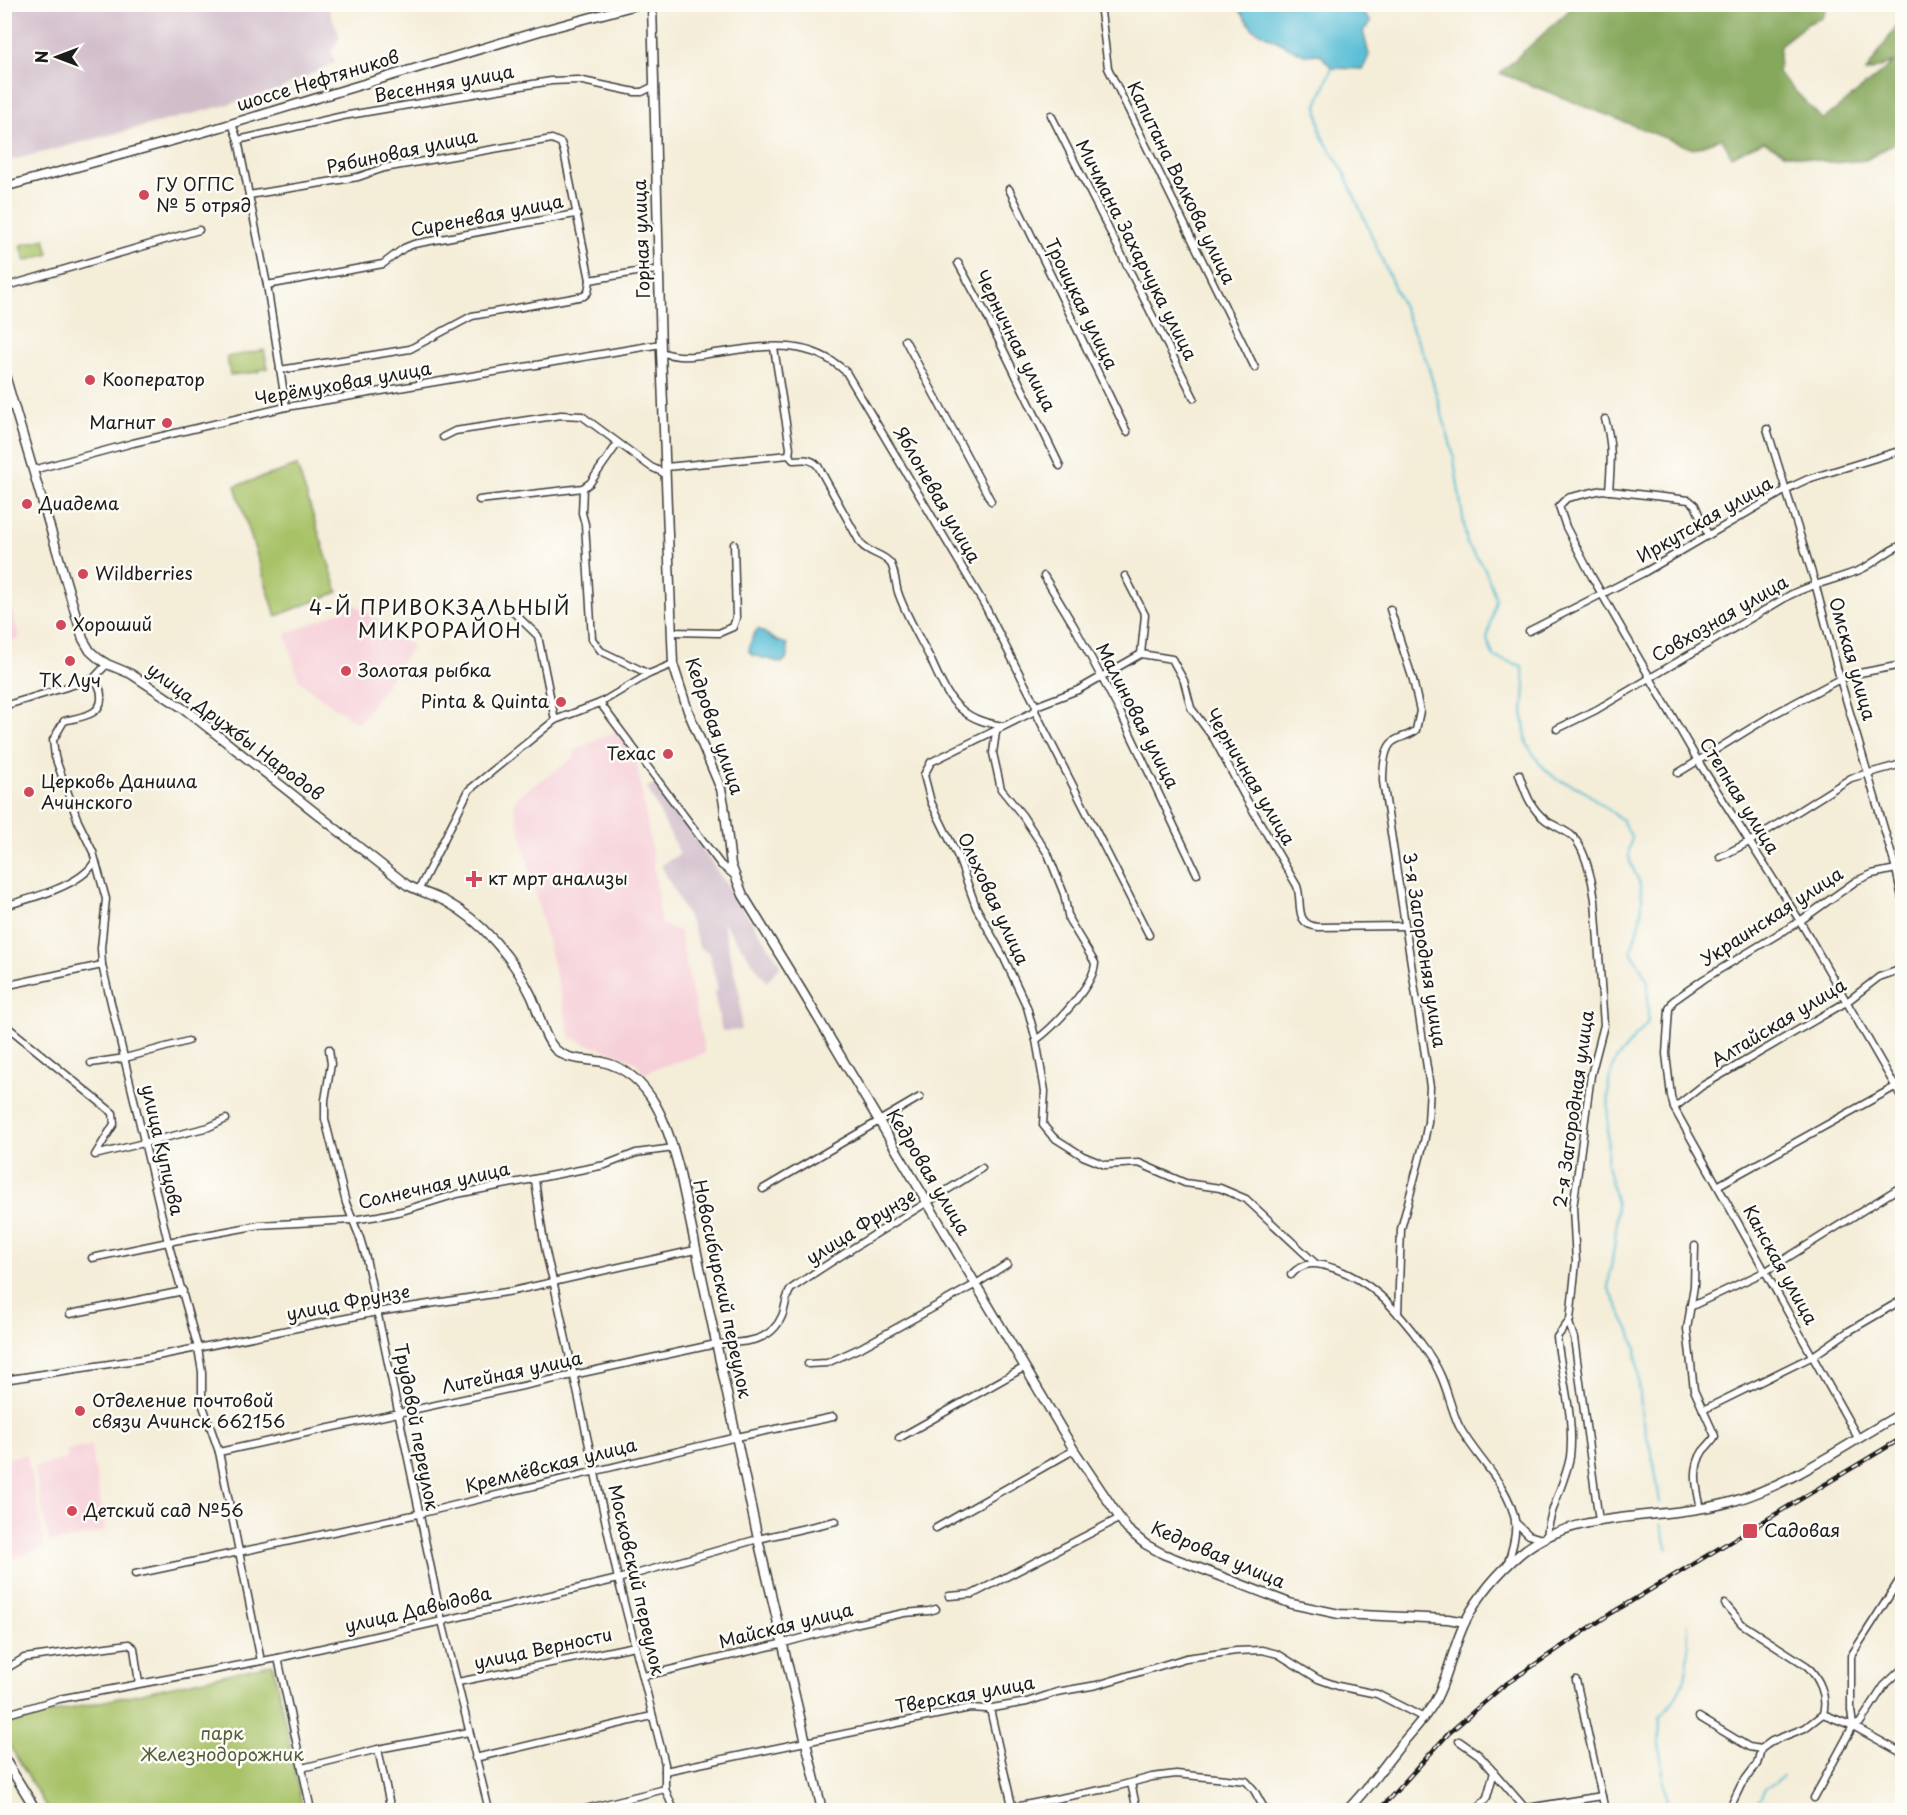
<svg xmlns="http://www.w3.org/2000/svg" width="1907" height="1815" viewBox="0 0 1907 1815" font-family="'Playpen Sans',sans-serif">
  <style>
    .built { fill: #f6cfd8 }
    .industrial { fill: #d1bdca }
    .green { fill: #a8c268; stroke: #626f42; stroke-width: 1.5 }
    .forest { fill: #86a85c; stroke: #51623c; stroke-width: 1.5 }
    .water { fill: #58bed6; stroke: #3a6d79; stroke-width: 1.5 }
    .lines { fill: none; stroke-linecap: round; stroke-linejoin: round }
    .stream { stroke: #58bed6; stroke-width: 2 }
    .street-casing { stroke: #3c3b38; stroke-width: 9 }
    .secondary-casing { stroke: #3c3b38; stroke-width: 11 }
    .street { stroke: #fff; stroke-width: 6 }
    .secondary { stroke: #fff; stroke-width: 8 }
    .rail-casing { stroke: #1c1c1c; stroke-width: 4.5 }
    .rail { stroke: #fdfcf7; stroke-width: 2; stroke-dasharray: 7; stroke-linecap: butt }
    .poi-dot { fill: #d1495b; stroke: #fdfcf7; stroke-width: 2 }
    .labels { text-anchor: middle; stroke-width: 5; stroke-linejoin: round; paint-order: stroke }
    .street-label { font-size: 18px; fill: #1c1c1c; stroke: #fdfcf7 }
    .poi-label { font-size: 18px; fill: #1c1c1c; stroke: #fdfcf7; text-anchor: start }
    .park-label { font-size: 18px; fill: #545e3a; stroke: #fdfcf7 }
    .neighbourhood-label { font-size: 20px; letter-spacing: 1.5px; fill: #1c1c1c; stroke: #fdfcf7 }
  </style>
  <rect width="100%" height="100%" fill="#fdfcf7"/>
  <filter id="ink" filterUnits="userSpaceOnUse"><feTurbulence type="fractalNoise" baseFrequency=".0167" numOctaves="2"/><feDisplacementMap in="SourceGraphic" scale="12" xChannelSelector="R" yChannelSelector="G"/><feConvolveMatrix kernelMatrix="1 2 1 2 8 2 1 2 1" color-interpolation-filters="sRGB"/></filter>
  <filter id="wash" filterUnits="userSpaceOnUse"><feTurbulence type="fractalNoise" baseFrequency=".008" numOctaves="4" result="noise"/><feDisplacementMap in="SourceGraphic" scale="24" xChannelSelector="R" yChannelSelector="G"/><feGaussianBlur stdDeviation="1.35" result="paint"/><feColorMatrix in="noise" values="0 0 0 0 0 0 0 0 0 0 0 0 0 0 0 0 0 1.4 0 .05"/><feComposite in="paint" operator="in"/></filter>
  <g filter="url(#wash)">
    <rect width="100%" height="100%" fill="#f4edd8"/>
    <g class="built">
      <polygon points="4,587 20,638 5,644 4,644"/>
      <polygon points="356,605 413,646 358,724 299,681 286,634"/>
      <polygon points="618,730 636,760 651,846 661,924 679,931 705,1053 654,1069 644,1074 635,1061 571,1038 514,805 517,797 575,757 574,751"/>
      <polygon points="91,1445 105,1531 49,1544 34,1467 67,1459 67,1450"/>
      <polygon points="27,1454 45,1547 5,1561 5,1459"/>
    </g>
    <g class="industrial">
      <polygon points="5,4 327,5 340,37 331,52 336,62 280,89 219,107 5,162"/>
      <polygon points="657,783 781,964 767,982 722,921 740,996 741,1030 722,1031 714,992 718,989 709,953 699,947 694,930 661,865 680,854 647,787"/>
    </g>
    <g class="green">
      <polygon points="45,239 49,254 25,261 21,245"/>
      <polygon points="264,350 268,368 259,370 258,372 230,375 227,357"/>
      <polygon points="297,466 338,592 276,616 235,486"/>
      <polygon points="273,1664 303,1810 48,1810 5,1738 5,1723"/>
    </g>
    <polygon class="forest" points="1575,5 1827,5 1822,18 1807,24 1780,45 1778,73 1823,120 1894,62 1866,72 1902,18 1902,139 1866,160 1834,163 1784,153 1764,141 1731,156 1722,138 1693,149 1500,73"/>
    <g class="water">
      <polygon points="1239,5 1356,5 1371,22 1363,31 1369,55 1363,69 1332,68 1320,54 1304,55 1253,29 1239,9"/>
      <path d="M758,629L777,641L787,644L788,657L782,663L752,655L749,651C750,642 752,635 758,629Z"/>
    </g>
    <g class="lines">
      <g class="stream">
        <path d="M1332,68L1317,105L1321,135L1343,170L1427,362L1453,453L1467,544L1485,569L1496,599L1487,640L1494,657L1522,666L1525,684L1523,716L1527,744L1540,764L1556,779L1580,788L1622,820L1632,838C1623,863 1636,867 1641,889C1645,911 1637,930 1631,951L1648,981V1022L1615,1061L1609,1080L1607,1165L1617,1204L1615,1241L1608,1287L1630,1331L1636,1349L1642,1418L1654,1463L1660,1503"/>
        <polyline points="1660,1524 1668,1549"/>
        <polyline points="1668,1810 1659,1744 1660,1717 1673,1702 1685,1679 1688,1662 1688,1624"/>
        <polyline points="1758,1810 1756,1806 1765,1789 1783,1777"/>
      </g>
    </g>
  </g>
  <g filter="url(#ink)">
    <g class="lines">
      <g class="street-casing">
        <g id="street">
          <polyline points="1100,4 1108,68 1255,368"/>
          <polyline points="1051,115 1194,398"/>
          <polyline points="232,124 238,140 267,285 286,407"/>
          <polyline points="238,140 343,116 551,81 578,80 635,92 642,92 654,86"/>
          <polyline points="1009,189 1127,432"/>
          <polyline points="249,195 358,177 384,168 552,139 561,143 564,152 590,280 588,292 584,296 472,316 410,349 280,370"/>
          <polyline points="958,263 985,312 1060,466"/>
          <polyline points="590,280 636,272 659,270"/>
          <polyline points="267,285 383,264 404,248 414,244 575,214"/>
          <polyline points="4,287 199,230"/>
          <polyline points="905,340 991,501"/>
          <polyline points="774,348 790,448 789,455"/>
          <path d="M661,352C680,359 695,356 715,353C763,347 807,336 846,372L984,604L1036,706"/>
          <path d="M1605,419C1613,444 1611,465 1609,491"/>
          <polyline points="1767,429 1815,583 1840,679 1896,869 1902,898"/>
          <polyline points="443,437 455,431 561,415 582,416 651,467 666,474"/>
          <polyline points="618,443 590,483 583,488 582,513 585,524 592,639 601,651 649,674"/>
          <path d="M789,455L793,460C803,459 811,458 818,466L861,544C869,554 883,553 891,564C896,574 895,585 899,595C907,617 919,637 930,658C938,675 946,697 961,709C973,720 987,723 1003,726"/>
          <polyline points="666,467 789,455"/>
          <polyline points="33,470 133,443 286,407 661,344"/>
          <polyline points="479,500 583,488"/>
          <polyline points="1708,535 1695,505 1689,500 1602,490 1567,498 1559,506 1566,527 1592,577 1698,761 1800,921 1902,1098"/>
          <polyline points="1044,576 1074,626 1120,712 1197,874"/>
          <path d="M1125,576L1145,615L1141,654L1172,659L1184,681L1191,708L1214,739L1244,795L1297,886C1303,903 1293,924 1318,927L1404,926"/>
          <polyline points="510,609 538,636 555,720"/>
          <path d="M1390,609L1413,680L1420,711L1416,730C1410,736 1401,736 1394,741C1384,747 1383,770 1383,781L1430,1087L1428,1122L1424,1142L1401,1229L1398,1314"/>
          <polyline points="1529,631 1645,572 1793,486 1808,479 1902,450"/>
          <polyline points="672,632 719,633 733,627 736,618 734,544"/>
          <polyline points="1141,654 1078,690 1036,706 1035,711 931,762 924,775 931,802 958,857 976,907 1003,956 1027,1007 1036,1040 1045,1091 1043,1125 1053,1137 1083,1156 1105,1165 1139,1163 1185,1183 1220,1188 1246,1199 1315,1263"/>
          <path d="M93,679C98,684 101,688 101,696C103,716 79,717 64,721L53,740L55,757L78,821L93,852L106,899L101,948L102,965L168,1242L198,1348L202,1372V1403L219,1452L261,1661"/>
          <polyline points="600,703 721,865 734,875"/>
          <polyline points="4,706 93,679 107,664"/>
          <polyline points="1035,711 1149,935"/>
          <path d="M1557,729L1596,710L1790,595C1813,583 1838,580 1862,569C1877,562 1887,550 1902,545"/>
          <path d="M996,732L993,753L1001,789L1022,815L1048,854L1064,894L1069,920L1095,963C1095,984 1053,1028 1036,1040"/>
          <polyline points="1678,773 1774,714 1840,679 1854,674 1902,665"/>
          <path d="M1519,774C1525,792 1531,810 1547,821C1555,826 1564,830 1571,835C1585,846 1593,883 1595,900L1604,1025L1591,1075L1573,1208L1576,1262L1570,1320L1557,1337C1561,1376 1575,1416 1570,1457C1565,1484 1549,1509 1547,1537"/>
          <polyline points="1720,857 1749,842 1851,778 1902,764"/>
          <polyline points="418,891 469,790 555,720 600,703 649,674 673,664"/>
          <path d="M4,906C30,899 83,885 95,861"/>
          <polyline points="4,986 102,965"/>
          <polyline points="4,1024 113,1113 114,1124 95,1155 209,1127 226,1119"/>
          <polyline points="329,1049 331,1064 325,1100 325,1119 346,1203 360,1238 366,1258 442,1621 489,1810"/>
          <polyline points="91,1063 125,1058 188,1041"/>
          <polyline points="1674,1108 1702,1086 1848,1001 1879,977 1902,969"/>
          <path d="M535,1180C540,1214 543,1247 553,1280L618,1579L665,1764V1789L674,1810"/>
          <polyline points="1719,1185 1902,1083"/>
          <polyline points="763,1189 920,1097"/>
          <path d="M1695,1246L1694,1286L1687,1329L1694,1390L1715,1436C1712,1442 1707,1446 1703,1451C1691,1469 1697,1490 1701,1509"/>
          <polyline points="92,1258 168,1242 260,1225 352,1220 378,1216 402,1211 457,1194 605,1165 636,1153 674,1148"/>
          <path d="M1291,1275C1304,1260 1318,1263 1336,1269C1370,1281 1391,1304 1413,1332C1423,1346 1433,1358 1440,1374C1448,1391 1451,1409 1459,1426C1476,1458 1508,1483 1515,1520C1517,1535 1512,1551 1507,1565"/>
          <polyline points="1690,1307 1766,1271 1902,1186"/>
          <polyline points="70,1314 183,1291"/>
          <polyline points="1569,1323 1574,1338 1599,1521"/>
          <polyline points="808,1364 827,1363 862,1347 976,1284 1007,1264"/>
          <polyline points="4,1380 142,1359 377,1312 513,1291 695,1250"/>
          <polyline points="1703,1410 1813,1356 1849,1331 1902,1300"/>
          <polyline points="899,1438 1025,1367"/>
          <polyline points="1858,1438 1674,1108 1671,1096 1666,1054 1669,1009 1673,1001 1704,979 1800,921 1856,881 1872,874 1896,869"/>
          <path d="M219,1452L716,1344C742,1342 770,1344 782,1316C786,1307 785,1297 791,1289C853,1245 919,1209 982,1168"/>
          <polyline points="1515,1522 1529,1535 1542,1539"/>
          <polyline points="936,1528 1074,1450"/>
          <polyline points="135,1574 418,1514 737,1437 833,1417"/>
          <polyline points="949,1596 973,1594 1120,1518"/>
          <path d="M1725,1604L1742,1624L1807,1666C1819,1678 1828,1696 1823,1714"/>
          <polyline points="278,1658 311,1810"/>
          <polyline points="4,1670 24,1658 129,1644 134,1648 139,1683"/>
          <polyline points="644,1676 784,1643 854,1624 904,1613 929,1611 936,1609"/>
          <polyline points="1576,1680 1605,1810"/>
          <polyline points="458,1682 635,1646"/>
          <polyline points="990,1709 1013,1810"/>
          <polyline points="1823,1714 1853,1726 1902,1753"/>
          <polyline points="4,1715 59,1699 278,1658 442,1621 618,1579 758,1539 836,1521"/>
          <polyline points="1699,1717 1749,1747 1761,1749"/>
          <polyline points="1853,1726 1851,1710 1851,1656 1902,1576"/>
          <polyline points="1459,1741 1479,1755 1525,1808"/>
          <polyline points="378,1749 391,1810"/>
          <polyline points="475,1758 652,1716"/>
          <polyline points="302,1768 378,1749 469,1732"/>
          <polyline points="665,1771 970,1708 986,1709 1027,1702 1057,1692 1097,1685 1186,1658 1236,1651 1262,1650 1278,1654 1318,1679 1338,1686 1377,1694 1424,1718"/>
          <polyline points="1131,1783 1137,1810"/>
          <polyline points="1814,1798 1853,1726 1860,1723 1884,1686 1902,1669"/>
          <polyline points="581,1810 665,1789"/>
          <polyline points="999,1810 1111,1788 1152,1777 1176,1774 1246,1781 1254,1790 1265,1810"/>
          <polyline points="1477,1810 1487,1797 1494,1772"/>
          <polyline points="1515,1810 1602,1796"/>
          <polyline points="1729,1810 1741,1785 1757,1764 1761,1749 1772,1741 1805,1728 1823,1714"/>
        </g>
      </g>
      <g class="secondary-casing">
        <g id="secondary">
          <polyline points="652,4 661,352 673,664 688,711 721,789 724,804 731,865 743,895 802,991 1074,1450 1127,1529 1145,1544 1163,1554 1292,1604 1339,1614 1448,1619 1465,1622"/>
          <polyline points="4,187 204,132 540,31 640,4"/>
          <path d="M4,372L83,639L90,651L99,659L107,664L131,674L187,711L407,885C419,891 432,895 445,901C481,920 513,958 531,995C539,1011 542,1035 555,1049C568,1061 587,1059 603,1062C652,1074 668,1127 679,1169L758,1539L822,1810"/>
          <polyline points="4,1758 36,1810"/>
          <path d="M1347,1810C1365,1792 1380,1771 1396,1751C1409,1734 1425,1719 1435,1701C1449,1675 1453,1646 1466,1620C1479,1595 1499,1572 1520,1554C1577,1506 1666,1522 1734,1501C1794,1483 1848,1443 1902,1413"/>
        </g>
      </g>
      <use href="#street" class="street"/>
      <use href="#secondary" class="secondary"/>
      <g class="rail-casing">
        <polyline id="rail" points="1379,1810 1449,1733 1503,1686 1610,1614 1902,1438"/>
      </g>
      <use href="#rail" class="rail"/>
    </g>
  </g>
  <g class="poi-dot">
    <circle cx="144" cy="195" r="6"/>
    <circle cx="90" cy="380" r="6"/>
    <circle cx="167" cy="423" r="6"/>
    <circle cx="27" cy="504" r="6"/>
    <circle cx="83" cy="574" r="6"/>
    <circle cx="61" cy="625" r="6"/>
    <circle cx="70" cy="661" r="6"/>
    <circle cx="346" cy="671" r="6"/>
    <circle cx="561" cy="702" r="6"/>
    <circle cx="668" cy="754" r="6"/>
    <circle cx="29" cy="792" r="6"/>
    <path d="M471 870h6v6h6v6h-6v6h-6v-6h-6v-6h6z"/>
    <circle cx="80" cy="1411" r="6"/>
    <circle cx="72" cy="1511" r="6"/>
    <rect x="1742" y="1523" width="16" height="16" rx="3"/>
  </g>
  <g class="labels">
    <g class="street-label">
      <text transform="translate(318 81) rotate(-17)" y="6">шоссе Нефтяников</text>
      <text transform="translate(444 84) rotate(-10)" y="6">Весенняя улица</text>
      <text transform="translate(402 152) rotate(-12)" y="6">Рябиновая улица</text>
      <text transform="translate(1181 183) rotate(64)" y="6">Капитана Волкова улица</text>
      <text transform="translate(487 216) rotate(-11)" y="6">Сиреневая улица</text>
      <text transform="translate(642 239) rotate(-92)" y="6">Горная улица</text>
      <text transform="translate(1136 250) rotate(63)" y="6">Мичмана Захарчука улица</text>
      <text transform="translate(1081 304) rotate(64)" y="6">Троицкая улица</text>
      <text transform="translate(1015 341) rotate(63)" y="6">Черничная улица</text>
      <text transform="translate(343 384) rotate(-10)" y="6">Черёмуховая улица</text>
      <text transform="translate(937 495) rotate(60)" y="6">Яблоневая улица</text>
      <text transform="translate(1705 520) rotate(-30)" y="6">Иркутская улица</text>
      <text transform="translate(1720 619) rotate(-30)" y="6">Совхозная улица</text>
      <text transform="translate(1852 659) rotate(74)" y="6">Омская улица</text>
      <text transform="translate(1137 716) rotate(63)" y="6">Малиновая улица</text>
      <text transform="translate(714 726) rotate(71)" y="6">Кедровая улица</text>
      <text transform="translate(235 732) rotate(37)" y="6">улица Дружбы Народов</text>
      <text transform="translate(1250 777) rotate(59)" y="6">Черничная улица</text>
      <text transform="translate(1739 796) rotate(58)" y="6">Степная улица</text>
      <text transform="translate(993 899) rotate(65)" y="6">Ольховая улица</text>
      <text transform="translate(1772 917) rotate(-33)" y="6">Украинская улица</text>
      <text transform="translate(1424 950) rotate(81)" y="6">3-я Загородняя улица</text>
      <text transform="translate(1779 1023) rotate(-31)" y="6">Алтайская улица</text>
      <text transform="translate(1574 1109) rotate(-82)" y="6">2-я Загородная улица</text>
      <text transform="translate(162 1150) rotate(77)" y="6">улица Купцова</text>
      <text transform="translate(928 1172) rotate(59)" y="6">Кедровая улица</text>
      <text transform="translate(434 1186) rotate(-13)" y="6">Солнечная улица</text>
      <text transform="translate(861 1227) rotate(-32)" y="6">улица Фрунзе</text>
      <text transform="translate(1780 1265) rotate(61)" y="6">Канская улица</text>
      <text transform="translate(722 1289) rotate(78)" y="6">Новосибирский переулок</text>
      <text transform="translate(348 1303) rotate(-11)" y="6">улица Фрунзе</text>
      <text transform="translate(512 1373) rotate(-12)" y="6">Литейная улица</text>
      <text transform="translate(416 1427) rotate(79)" y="6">Трудовой переулок</text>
      <text transform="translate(551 1466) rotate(-14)" y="6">Кремлёвская улица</text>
      <text transform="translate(1218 1555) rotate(23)" y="6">Кедровая улица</text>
      <text transform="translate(636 1580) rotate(77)" y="6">Московский переулок</text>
      <text transform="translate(418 1610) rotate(-13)" y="6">улица Давыдова</text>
      <text transform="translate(786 1626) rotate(-14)" y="6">Майская улица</text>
      <text transform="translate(543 1649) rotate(-12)" y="6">улица Верности</text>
      <text transform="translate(965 1695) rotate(-10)" y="6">Тверская улица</text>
    </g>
    <g class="poi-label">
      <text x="156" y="191">ГУ ОГПС<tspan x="156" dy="21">№ 5 отряд</tspan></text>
      <text x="102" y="386">Кооператор</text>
      <text x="155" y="429" text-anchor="end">Магнит</text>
      <text x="39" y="510">Диадема</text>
      <text x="95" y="580">Wildberries</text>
      <text x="73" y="631">Хороший</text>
      <text x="358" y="677">Золотая рыбка</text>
      <text x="70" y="687" text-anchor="middle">ТК Луч</text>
      <text x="549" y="708" text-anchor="end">Pinta &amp; Quinta</text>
      <text x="656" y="760" text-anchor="end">Техас</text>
      <text x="41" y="788">Церковь Даниила<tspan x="41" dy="21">Ачинского</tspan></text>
      <text x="488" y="885">кт мрт анализы</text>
      <text x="92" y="1407">Отделение почтовой<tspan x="92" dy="21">связи Ачинск 662156</tspan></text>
      <text x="84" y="1517">Детский сад №56</text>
      <text x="1764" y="1537">Садовая</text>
    </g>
    <g class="park-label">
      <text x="222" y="1740">парк<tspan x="222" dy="21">Железнодорожник</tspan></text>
    </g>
    <g class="neighbourhood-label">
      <text x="440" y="615">4-Й ПРИВОКЗАЛЬНЫЙ<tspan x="440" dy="23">МИКРОРАЙОН</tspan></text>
    </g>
  </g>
  <rect width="1907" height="1815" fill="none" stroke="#fdfcf7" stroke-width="24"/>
  <g transform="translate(57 57) rotate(270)" stroke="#fdfcf7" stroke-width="4.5" paint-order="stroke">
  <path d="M0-4.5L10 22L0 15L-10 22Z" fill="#1c1c1c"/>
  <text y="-9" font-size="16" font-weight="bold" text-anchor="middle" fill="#1c1c1c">N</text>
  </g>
</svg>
